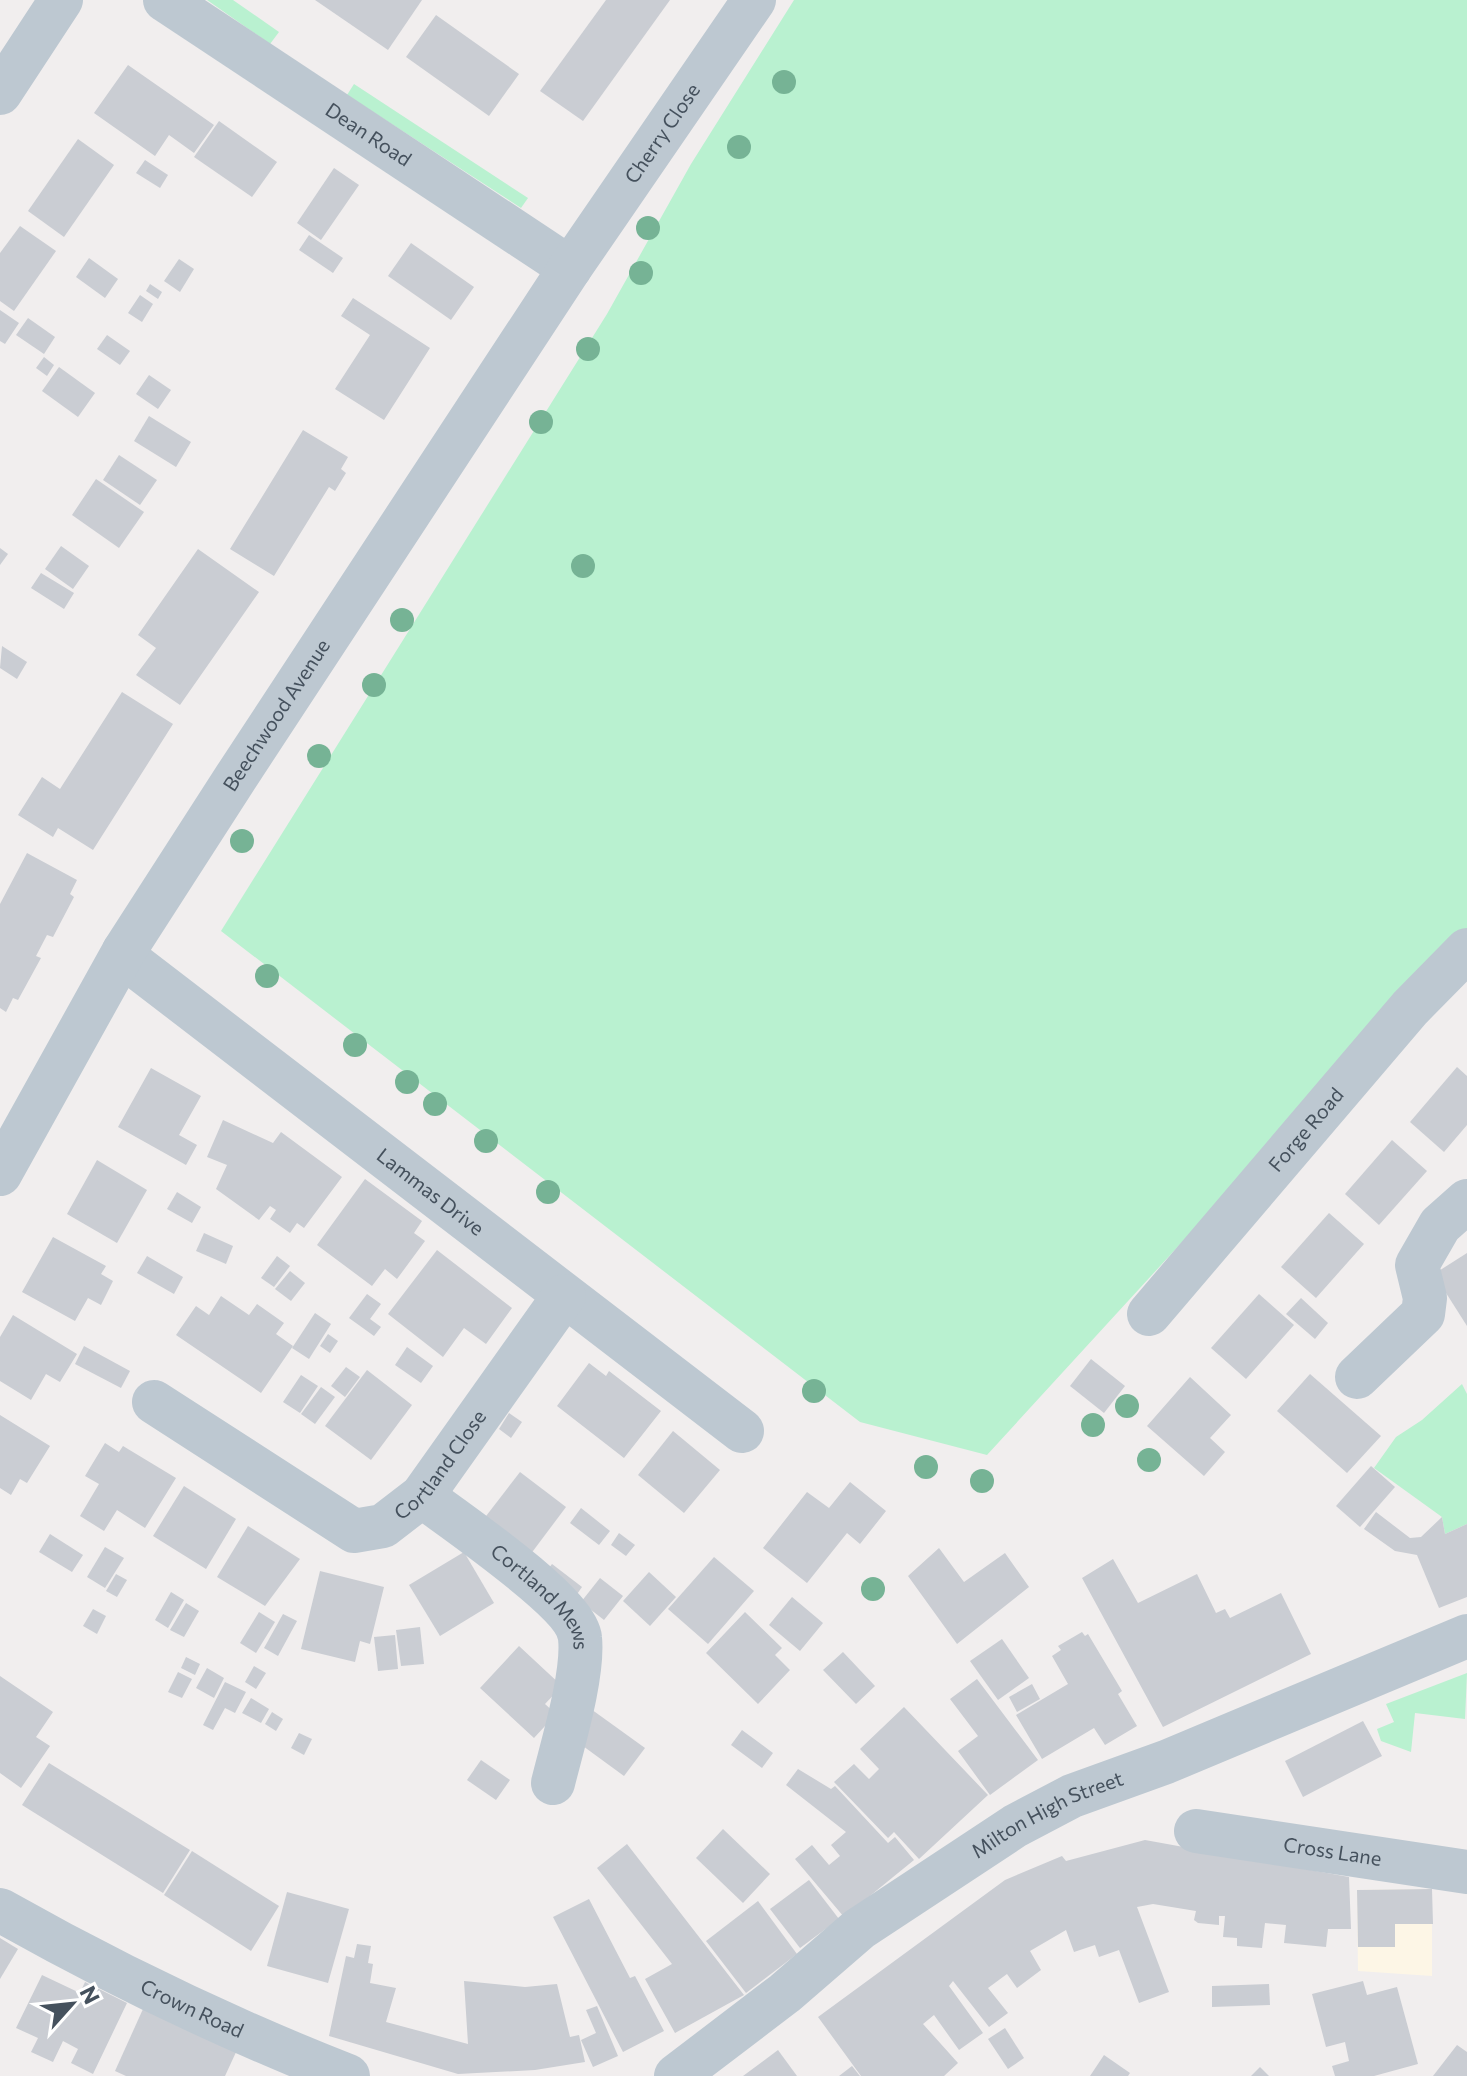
<svg xmlns="http://www.w3.org/2000/svg" width="1467" height="2076" viewBox="0 0 1467 2076" font-family="Commissioner,sans-serif">
  <style>
    .commercial { fill: #fdf6e6 }
    .green { fill: #b9f1d0 }
    .building { fill: #cacdd3 }
    .lines { fill: none; stroke-linecap: round; stroke-linejoin: round }
    .minor { stroke: #bdc8d1; stroke-width: 44 }
    .tree { fill: #76b395 }
    .labels { text-anchor: middle; stroke-width: 6; stroke-linejoin: round; paint-order: stroke }
    .street-label { font-size: 20px; fill: #45515d; stroke: #fff }
  </style>
  <rect width="100%" height="100%" fill="#f1eeee"/>
  <polygon class="commercial" points="1432,1889 1432,1976 1358,1971 1357,1890"/>
  <g class="green">
    <polygon points="207,0 233,0 279,32 270,44"/>
    <polygon points="794,0 1467,0 1467,931 987,1455 860,1422 221,931 607,314 691,164"/>
    <polygon points="354,84 528,198 521,208 347,95"/>
    <polygon points="1462,1384 1467,1394 1467,1524 1445,1534 1442,1517 1374,1468 1396,1437 1422,1420"/>
    <polygon points="1467,1673 1465,1719 1415,1713 1411,1752 1381,1741 1377,1729 1394,1722 1386,1704"/>
  </g>
  <g class="building">
    <polygon points="315,0 422,0 388,50"/>
    <polygon points="606,0 670,0 583,121 540,91"/>
    <polygon points="436,15 519,74 489,116 406,57"/>
    <polygon points="128,65 214,125 194,153 169,135 155,156 94,113"/>
    <polygon points="219,121 277,162 252,197 194,157"/>
    <polygon points="78,139 114,165 64,237 28,211"/>
    <polygon points="145,160 168,175 160,188 136,173"/>
    <polygon points="334,168 359,185 321,240 297,223"/>
    <polygon points="20,226 56,251 14,311 0,301 0,253"/>
    <polygon points="309,235 343,258 333,273 299,250"/>
    <polygon points="411,243 474,287 451,320 388,276"/>
    <polygon points="89,258 118,279 105,298 76,277"/>
    <polygon points="179,259 194,269 180,292 164,281"/>
    <polygon points="150,284 162,292 158,299 146,291"/>
    <polygon points="140,295 153,304 142,322 128,313"/>
    <polygon points="353,298 430,348 384,420 335,389 370,335 341,316"/>
    <polygon points="0,310 19,323 5,344 0,341"/>
    <polygon points="28,318 55,337 44,354 16,335"/>
    <polygon points="107,335 130,351 120,365 97,349"/>
    <polygon points="44,357 54,365 47,376 36,368"/>
    <polygon points="59,367 95,393 78,417 42,391"/>
    <polygon points="149,375 171,390 158,409 136,394"/>
    <polygon points="149,416 191,442 176,467 134,441"/>
    <polygon points="303,430 348,457 341,469 346,473 335,491 329,487 274,576 230,549"/>
    <polygon points="119,455 157,480 140,505 103,480"/>
    <polygon points="96,479 144,512 119,548 72,515"/>
    <polygon points="61,546 89,566 73,589 45,569"/>
    <polygon points="0,548 8,554 0,565"/>
    <polygon points="198,549 259,592 180,705 136,675 156,648 138,635"/>
    <polygon points="41,573 74,593 64,609 31,588"/>
    <polygon points="2,646 27,662 17,679 0,668"/>
    <polygon points="122,692 173,724 93,850 58,828 53,837 18,815 42,777 60,789"/>
    <polygon points="27,853 77,880 70,894 74,897 53,937 47,935 36,956 41,958 18,1000 13,998 6,1012 0,1008 0,904"/>
    <polygon points="1457,1067 1467,1076 1467,1125 1444,1152 1410,1122"/>
    <polygon points="151,1068 201,1096 179,1135 197,1145 186,1165 118,1127"/>
    <polygon points="223,1120 273,1143 281,1132 342,1177 304,1228 297,1223 290,1233 270,1219 276,1210 270,1206 259,1220 216,1189 227,1165 207,1157"/>
    <polygon points="1392,1140 1427,1171 1379,1225 1345,1194"/>
    <polygon points="97,1160 147,1190 117,1243 67,1214"/>
    <polygon points="365,1179 422,1221 414,1233 425,1241 397,1279 385,1269 372,1286 317,1245"/>
    <polygon points="177,1192 201,1207 192,1223 167,1209"/>
    <polygon points="1329,1213 1364,1244 1316,1298 1281,1267"/>
    <polygon points="204,1233 233,1246 226,1264 196,1251"/>
    <polygon points="53,1237 106,1266 101,1274 113,1281 101,1305 88,1298 75,1321 22,1292"/>
    <polygon points="437,1250 512,1308 486,1344 464,1328 443,1357 388,1314"/>
    <polygon points="1467,1253 1467,1326 1434,1274"/>
    <polygon points="147,1256 183,1277 174,1294 137,1273"/>
    <polygon points="277,1256 290,1266 274,1287 261,1278"/>
    <polygon points="290,1271 305,1283 291,1301 275,1289"/>
    <polygon points="367,1294 381,1304 370,1319 381,1327 374,1336 349,1318"/>
    <polygon points="1259,1294 1294,1325 1246,1379 1211,1348"/>
    <polygon points="221,1296 249,1315 257,1304 284,1323 276,1334 293,1346 261,1393 176,1335 196,1306 209,1315"/>
    <polygon points="1301,1298 1328,1323 1315,1339 1286,1314"/>
    <polygon points="315,1313 331,1324 309,1359 292,1348"/>
    <polygon points="13,1315 77,1354 60,1382 46,1374 31,1400 0,1381 0,1337"/>
    <polygon points="328,1334 338,1341 330,1353 320,1346"/>
    <polygon points="84,1346 130,1371 121,1388 75,1364"/>
    <polygon points="407,1347 433,1366 421,1383 395,1365"/>
    <polygon points="1091,1359 1125,1386 1104,1413 1070,1386"/>
    <polygon points="589,1363 606,1376 609,1371 661,1411 624,1458 557,1406"/>
    <polygon points="346,1367 360,1377 345,1397 331,1386"/>
    <polygon points="367,1370 412,1405 371,1460 325,1426"/>
    <polygon points="1310,1374 1381,1436 1347,1473 1277,1411"/>
    <polygon points="301,1375 318,1386 300,1413 283,1402"/>
    <polygon points="1190,1377 1231,1415 1210,1438 1225,1452 1204,1476 1147,1426"/>
    <polygon points="321,1387 335,1397 315,1424 301,1414"/>
    <polygon points="509,1413 522,1422 511,1438 499,1429"/>
    <polygon points="0,1415 50,1446 27,1483 20,1479 11,1495 0,1488"/>
    <polygon points="673,1431 720,1470 684,1513 638,1475"/>
    <polygon points="105,1443 119,1452 123,1446 176,1478 145,1528 117,1510 104,1531 80,1516 99,1484 85,1476"/>
    <polygon points="1371,1466 1395,1487 1360,1527 1336,1506"/>
    <polygon points="520,1472 566,1507 530,1555 483,1520"/>
    <polygon points="850,1482 886,1511 860,1544 847,1533 807,1583 763,1548 807,1492 829,1508"/>
    <polygon points="184,1486 236,1519 206,1569 153,1536"/>
    <polygon points="581,1508 610,1531 599,1545 570,1523"/>
    <polygon points="1376,1512 1410,1538 1421,1537 1442,1517 1445,1534 1467,1524 1467,1597 1439,1608 1417,1555 1395,1551 1364,1529"/>
    <polygon points="248,1526 300,1559 265,1606 217,1577"/>
    <polygon points="619,1533 635,1545 626,1556 611,1545"/>
    <polygon points="50,1534 83,1555 72,1572 39,1552"/>
    <polygon points="105,1547 124,1558 105,1588 87,1577"/>
    <polygon points="939,1548 964,1582 1005,1553 1029,1587 957,1644 908,1576"/>
    <polygon points="464,1552 494,1603 440,1636 409,1585"/>
    <polygon points="714,1557 754,1591 708,1644 668,1609"/>
    <polygon points="1113,1559 1138,1603 1197,1574 1216,1613 1225,1609 1230,1618 1281,1593 1311,1654 1163,1727 1082,1578"/>
    <polygon points="552,1564 582,1587 570,1604 539,1581"/>
    <polygon points="320,1571 384,1587 370,1644 360,1641 355,1662 301,1649"/>
    <polygon points="649,1572 676,1597 650,1626 623,1601"/>
    <polygon points="116,1574 127,1580 117,1597 106,1591"/>
    <polygon points="600,1578 623,1596 604,1620 581,1602"/>
    <polygon points="171,1592 184,1600 168,1628 155,1620"/>
    <polygon points="792,1597 823,1623 800,1651 769,1625"/>
    <polygon points="186,1603 199,1611 184,1637 170,1630"/>
    <polygon points="93,1609 106,1616 97,1634 83,1626"/>
    <polygon points="259,1612 275,1622 256,1653 240,1643"/>
    <polygon points="745,1612 782,1648 775,1655 790,1670 758,1704 706,1653"/>
    <polygon points="283,1614 297,1621 278,1656 264,1648"/>
    <polygon points="420,1627 424,1664 401,1666 396,1630"/>
    <polygon points="1082,1632 1085,1636 1088,1634 1122,1691 1118,1694 1137,1726 1105,1745 1094,1728 1042,1759 1016,1715 1068,1684 1052,1656 1061,1650 1058,1646"/>
    <polygon points="395,1635 398,1669 378,1671 374,1637"/>
    <polygon points="1002,1639 1029,1678 998,1700 970,1661"/>
    <polygon points="519,1646 562,1686 545,1704 556,1714 534,1738 480,1688"/>
    <polygon points="843,1652 875,1686 856,1704 823,1670"/>
    <polygon points="186,1657 200,1664 195,1675 181,1668"/>
    <polygon points="254,1666 266,1673 256,1689 245,1682"/>
    <polygon points="207,1668 224,1678 214,1698 196,1688"/>
    <polygon points="178,1672 192,1679 182,1698 168,1692"/>
    <polygon points="0,1676 53,1712 36,1737 50,1746 21,1788 0,1773"/>
    <polygon points="977,1679 1038,1760 990,1795 958,1751 978,1736 950,1699"/>
    <polygon points="225,1682 246,1692 235,1713 225,1708 213,1730 203,1725"/>
    <polygon points="1032,1684 1040,1699 1017,1712 1009,1697"/>
    <polygon points="251,1698 269,1709 261,1723 242,1713"/>
    <polygon points="577,1699 645,1748 624,1776 572,1738"/>
    <polygon points="904,1707 988,1795 919,1859 894,1832 888,1838 834,1782 854,1764 869,1779 879,1769 860,1749"/>
    <polygon points="272,1712 283,1719 276,1731 265,1724"/>
    <polygon points="1363,1721 1382,1756 1303,1797 1285,1761"/>
    <polygon points="742,1730 773,1753 762,1768 731,1745"/>
    <polygon points="299,1733 312,1739 304,1755 291,1748"/>
    <polygon points="481,1760 510,1780 496,1800 467,1780"/>
    <polygon points="49,1763 190,1850 163,1893 22,1805"/>
    <polygon points="798,1769 831,1789 835,1786 888,1843 895,1837 914,1860 844,1917 795,1859 812,1845 829,1865 840,1856 831,1845 846,1832 786,1785"/>
    <polygon points="723,1829 770,1874 743,1903 696,1858"/>
    <polygon points="1145,1840 1349,1877 1351,1929 1328,1929 1326,1947 1284,1943 1286,1925 1265,1923 1262,1948 1237,1946 1237,1938 1223,1937 1225,1916 1219,1916 1219,1925 1198,1923 1194,1920 1196,1911 1153,1904 1137,1907 1169,1992 1139,2003 1119,1950 1099,1957 1095,1945 1074,1952 1066,1930 1030,1951 1041,1970 1017,1988 1007,1974 988,1988 1008,2013 989,2027 953,1981 949,1986 983,2033 959,2050 934,2015 923,2024 958,2063 944,2076 861,2076 818,2017 1005,1880 1062,1856 1066,1861"/>
    <polygon points="627,1844 744,1995 675,2033 645,1979 672,1964 597,1868"/>
    <polygon points="192,1851 279,1906 251,1951 164,1895"/>
    <polygon points="809,1880 839,1919 800,1948 770,1909"/>
    <polygon points="1432,1889 1433,1924 1395,1924 1395,1947 1358,1947 1357,1890"/>
    <polygon points="287,1892 349,1909 328,1983 267,1966"/>
    <polygon points="589,1899 630,1978 635,1976 664,2031 623,2052 553,1917"/>
    <polygon points="758,1901 797,1954 746,1993 706,1941"/>
    <polygon points="0,1938 18,1949 0,1979"/>
    <polygon points="357,1944 371,1946 368,1963 373,1964 370,1983 396,1988 386,2022 468,2044 464,1981 525,1987 557,1984 570,2037 579,2035 585,2062 535,2070 458,2074 329,2036 346,1956 354,1958"/>
    <polygon points="42,1975 80,1993 85,1982 127,2003 93,2074 71,2063 78,2049 63,2041 53,2062 31,2052 38,2038 16,2028"/>
    <polygon points="1363,1981 1367,1995 1397,1987 1418,2064 1374,2076 1335,2076 1332,2066 1349,2061 1345,2042 1326,2047 1312,1994"/>
    <polygon points="1269,1984 1270,2005 1212,2007 1212,1986"/>
    <polygon points="597,2006 618,2056 593,2067 581,2040 596,2033 586,2010"/>
    <polygon points="143,2009 237,2050 225,2076 126,2076 115,2071"/>
    <polygon points="1005,2028 1024,2058 1008,2069 988,2039"/>
    <polygon points="1457,2045 1467,2052 1467,2076 1433,2076"/>
    <polygon points="778,2050 797,2076 743,2076"/>
    <polygon points="1104,2055 1130,2073 1128,2076 1090,2076"/>
    <polygon points="852,2066 860,2076 839,2076"/>
    <polygon points="1260,2067 1269,2076 1251,2076"/>
  </g>
  <g class="lines">
    <g class="minor">
      <path id="s1" d="M165,0L570,268"/>
      <polyline points="0,93 61,0"/>
      <path id="s2" d="M124,951V957L742,1431"/>
      <path id="s3" d="M0,1174L124,951L236,777L570,268L754,0"/>
      <path id="s4" d="M1149,1314L1410,1008L1467,950"/>
      <polyline points="1357,1377 1423,1314 1425,1298 1417,1265 1440,1225 1467,1201"/>
      <path id="s5" d="M154,1402L354,1531L383,1526L422,1496L564,1296"/>
      <path id="s6" d="M422,1496C454,1520 577,1603 580,1638C584,1675 562,1746 553,1783"/>
      <path id="s7" d="M1196,1831L1467,1872"/>
      <path id="s8" d="M0,1910C113,1974 228,2029 348,2076"/>
      <path id="s9" d="M676,2076L785,1993L859,1929L1015,1826L1072,1796L1166,1762L1467,1636"/>
    </g>
  </g>
  <g class="tree">
    <circle cx="784" cy="82" r="12"/>
    <circle cx="739" cy="147" r="12"/>
    <circle cx="648" cy="228" r="12"/>
    <circle cx="641" cy="273" r="12"/>
    <circle cx="588" cy="349" r="12"/>
    <circle cx="541" cy="422" r="12"/>
    <circle cx="583" cy="566" r="12"/>
    <circle cx="402" cy="620" r="12"/>
    <circle cx="374" cy="685" r="12"/>
    <circle cx="319" cy="756" r="12"/>
    <circle cx="242" cy="841" r="12"/>
    <circle cx="267" cy="976" r="12"/>
    <circle cx="355" cy="1045" r="12"/>
    <circle cx="407" cy="1082" r="12"/>
    <circle cx="435" cy="1104" r="12"/>
    <circle cx="486" cy="1141" r="12"/>
    <circle cx="548" cy="1192" r="12"/>
    <circle cx="814" cy="1391" r="12"/>
    <circle cx="1127" cy="1406" r="12"/>
    <circle cx="1093" cy="1425" r="12"/>
    <circle cx="1149" cy="1460" r="12"/>
    <circle cx="926" cy="1467" r="12"/>
    <circle cx="982" cy="1481" r="12"/>
    <circle cx="873" cy="1589" r="12"/>
  </g>
  <g class="labels">
    <g class="street-label">
      <text dy="7" stroke="none"><textPath href="#s1" startOffset="244">Dean Road</textPath></text>
      <text dy="7" stroke="none"><textPath href="#s3" startOffset="1234">Cherry Close</textPath></text>
      <text dy="7" stroke="none"><textPath href="#s3" startOffset="536">Beechwood Avenue</textPath></text>
      <text dy="7" stroke="none"><textPath href="#s4" startOffset="242">Forge Road</textPath></text>
      <text dy="7" stroke="none"><textPath href="#s2" startOffset="392">Lammas Drive</textPath></text>
      <text dy="7" stroke="none"><textPath href="#s5" startOffset="352">Cortland Close</textPath></text>
      <text dy="7" stroke="none"><textPath href="#s6" startOffset="158">Cortland Mews</textPath></text>
      <text dy="7" stroke="none"><textPath href="#s9" startOffset="456">Milton High Street</textPath></text>
      <text dy="7" stroke="none"><textPath href="#s7" startOffset="138">Cross Lane</textPath></text>
      <text dy="7" stroke="none"><textPath href="#s8" startOffset="216">Crown Road</textPath></text>
    </g>
  </g>
  <g transform="translate(72 2004) rotate(63)" stroke="#ffffff" stroke-width="6" paint-order="stroke">
  <path d="M0-6L14 30L0 20L-14 30Z" fill="#45515d"/>
  <text y="-12" font-size="22" font-weight="bold" text-anchor="middle" fill="#45515d">N</text>
  </g>
</svg>
